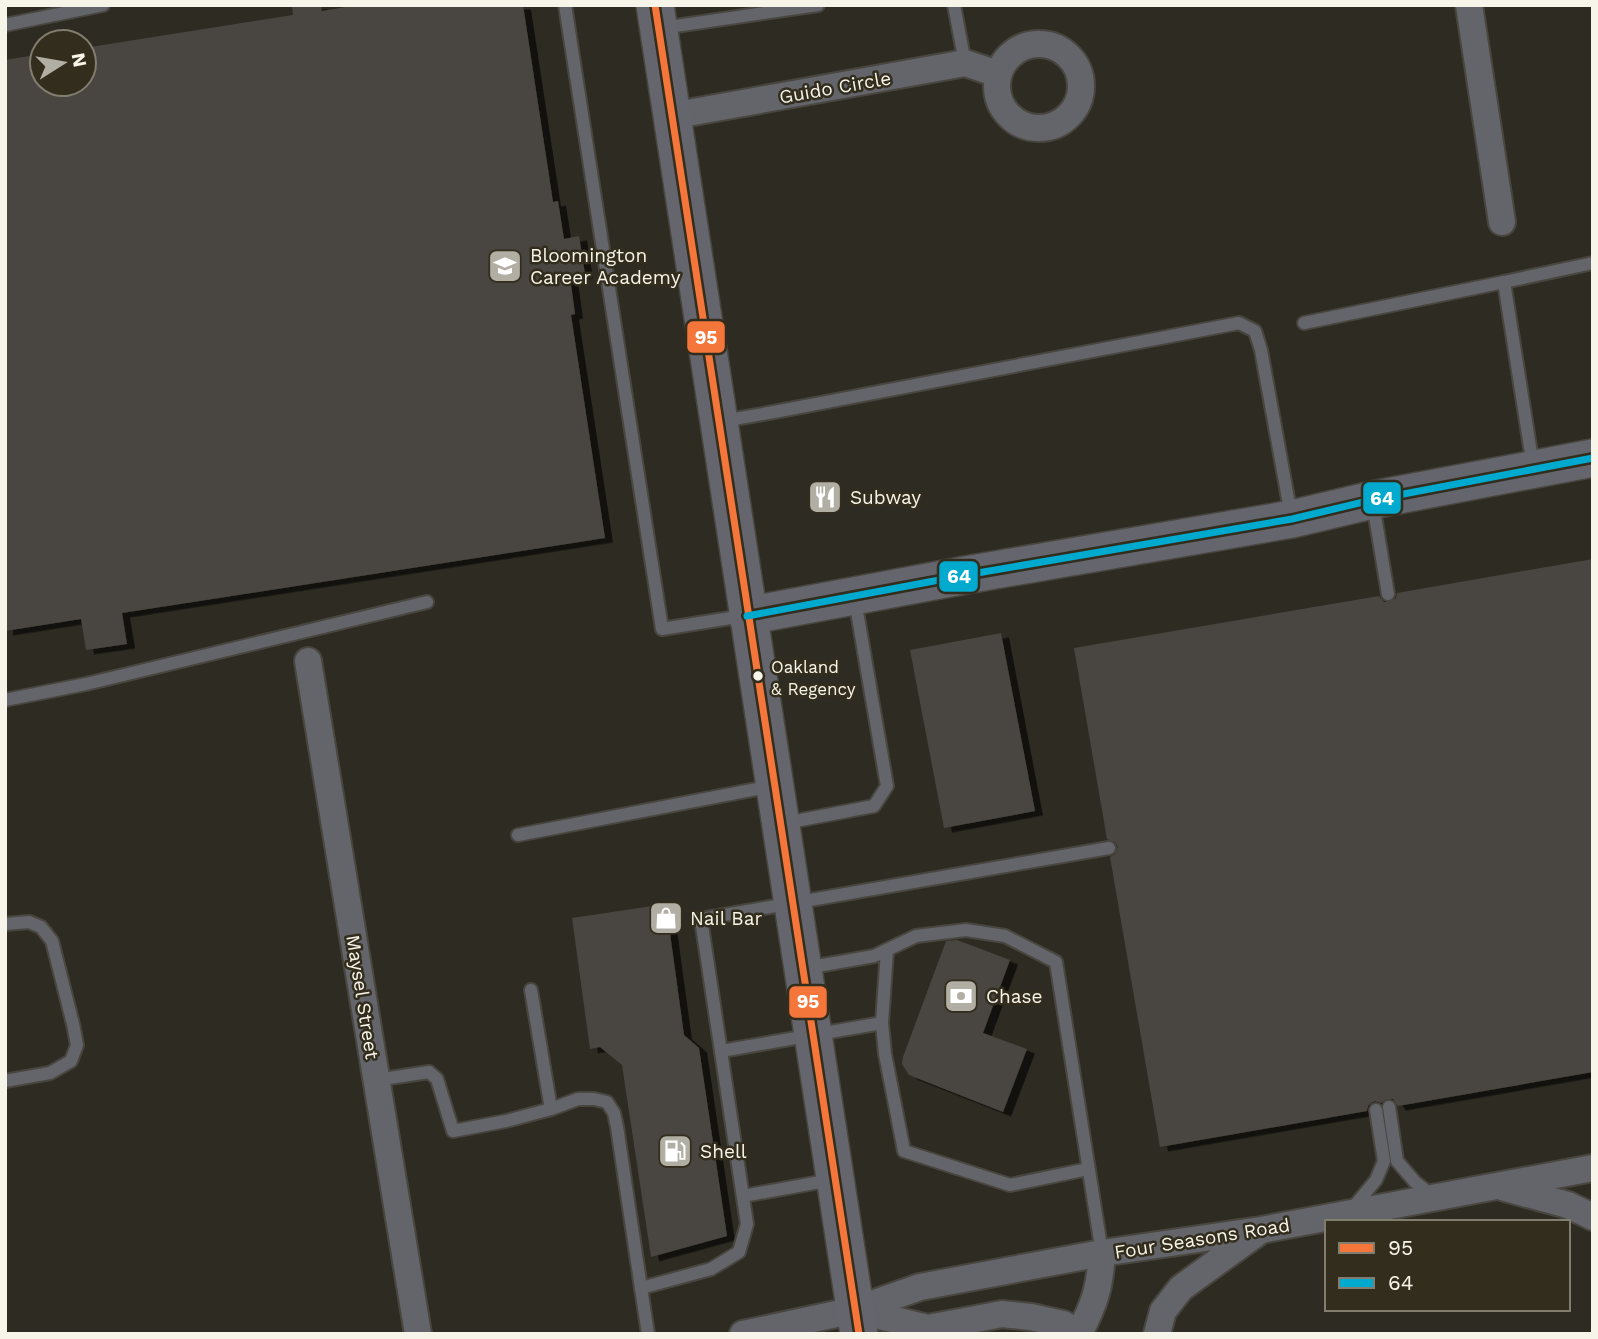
<svg xmlns="http://www.w3.org/2000/svg" width="1598" height="1339" viewBox="0 0 1598 1339" font-family="'Work Sans',sans-serif">
  <style>
    .building { fill: #4a453f; filter: url(#shadow) }
    .lines { fill: none; stroke-linecap: round; stroke-linejoin: round }
    .service-casing { stroke: #49463f; stroke-width: 16 }
    .minor-casing { stroke: #49463f; stroke-width: 30 }
    .secondary-casing { stroke: #49463f; stroke-width: 40 }
    .service { stroke: #63656b; stroke-width: 12 }
    .minor { stroke: #63656b; stroke-width: 26 }
    .secondary { stroke: #65666d; stroke-width: 37 }
    .bus-1-casing { stroke: #332d1d; stroke-width: 12 }
    .bus-2-casing { stroke: #332d1d; stroke-width: 12 }
    .bus-1 { stroke: #f5763a; stroke-width: 7 }
    .bus-2 { stroke: #00a9ce; stroke-width: 7 }
    .bus-dot { fill: #f7f4e9; stroke: #332d1d; stroke-width: 2.5 }
    .labels { text-anchor: middle; stroke-width: 5; stroke-linejoin: round; paint-order: stroke }
    .bus-label { font-size: 17px; fill: #f7f4e9; stroke: #332d1d; text-anchor: start }
    .street-label { font-size: 19px; fill: #f7f4e9; stroke: #332d1d }
    .poi-label { font-size: 19px; fill: #f7f4e9; stroke: #332d1d; text-anchor: start }
    .line-badge { stroke: #332d1d; stroke-width: 2.5 }
    .badge-label { font-size: 19px; text-anchor: middle; font-weight: bold; fill: #fff }
  </style>
  <defs>
    <filter id="shadow"><feDropShadow dx="8" dy="4.5" stdDeviation="0" flood-color="#0009"/></filter>
  </defs>
  <rect width="100%" height="100%" fill="#2e2b22"/>
  <g class="building">
    <polygon points="292,5 321,5 322,11 357,5 523,5 553,202 558,201 564,239 579,236 585,274 570,277 575,314 571,315 605,538 122,613 127,644 86,650 81,619 5,631 5,60 42,54 42,84 84,84 84,48 293,15"/>
    <polygon points="1593,559 1593,1072 1398,1106 1393,1099 1387,1099 1381,1103 1375,1101 1371,1103 1368,1106 1367,1111 1160,1147 1110,857 1115,854 1118,847 1115,842 1107,839 1074,648 1379,596 1384,602 1390,602 1396,598 1397,593"/>
    <polygon points="1001,633 1035,811 944,828 910,650"/>
    <polygon points="666,904 684,1035 699,1048 727,1236 651,1257 622,1065 600,1047 590,1049 572,918"/>
    <polygon points="957,940 1010,960 983,1033 1027,1049 1003,1112 909,1075 902,1064 903,1057 946,941"/>
  </g>
  <g class="lines">
    <g class="service-casing">
      <g id="service">
        <polyline points="565,5 662,629 743,616"/>
        <polyline points="954,5 965,63"/>
        <polyline points="5,25 103,5"/>
        <polyline points="662,28 818,5"/>
        <polyline points="1304,323 1504,282"/>
        <polyline points="723,421 774,412 1239,323 1255,331 1261,350 1291,515"/>
        <polyline points="1533,466 1504,282 1593,263"/>
        <polyline points="1373,504 1388,594"/>
        <polyline points="5,700 86,684 427,602"/>
        <polyline points="785,823 874,806 887,786 855,600"/>
        <polyline points="518,835 772,786"/>
        <polyline points="5,924 29,922 41,927 52,941 73,1024 77,1045 71,1061 50,1073 5,1081"/>
        <polyline points="887,950 882,1023 885,1054 904,1151 1010,1185 1088,1169"/>
        <polyline points="806,968 874,956 916,936 966,930 1005,936 1056,962 1102,1253"/>
        <polyline points="531,990 551,1109"/>
        <polyline points="721,1051 882,1023"/>
        <polyline points="376,1080 429,1072 437,1079 453,1131 506,1121 551,1109 578,1099 594,1099 607,1102 614,1113 617,1127 641,1288"/>
        <polyline points="1389,1107 1397,1161 1415,1182 1434,1197"/>
        <polyline points="743,1196 831,1180"/>
        <polyline points="1351,1210 1376,1180 1384,1161 1376,1110"/>
        <polyline points="648,1334 641,1288 711,1269 739,1252 747,1224 701,919 1109,848"/>
      </g>
    </g>
    <g class="minor-casing">
      <g id="minor">
        <polyline points="1469,5 1502,222"/>
        <circle cx="1039" cy="86" r="42"/>
        <polyline points="671,116 965,63 998,74"/>
        <polyline points="308,661 418,1334"/>
        <polyline points="1505,1188 1568,1205 1593,1217"/>
        <polyline points="855,1310 928,1328 1002,1314 1031,1317 1063,1324 1080,1334"/>
        <path d="M1079,1333C1095,1304 1100,1286 1102,1253"/>
        <polyline points="743,1334 855,1310 920,1287 1102,1253 1261,1230 1593,1168"/>
        <polyline points="1157,1334 1163,1311 1181,1288 1257,1233"/>
      </g>
    </g>
    <g class="secondary-casing">
      <g id="secondary">
        <polyline points="655,5 859,1334"/>
        <polyline points="747,616 966,575 1292,519 1372,500 1593,458"/>
      </g>
    </g>
    <use href="#service" class="service"/>
    <use href="#minor" class="minor"/>
    <use href="#secondary" class="secondary"/>
    <g class="bus-1-casing">
      <polyline id="bus-1" points="655,5 859,1334"/>
    </g>
    <g class="bus-2-casing">
      <polyline id="bus-2" points="747,616 966,575 1292,519 1372,500 1593,458"/>
    </g>
    <use href="#bus-1" class="bus-1"/>
    <use href="#bus-2" class="bus-2"/>
  </g>
  <defs>
    <g id="school-square" transform="scale(1.75)"><rect x="-9" y="-9" width="18" height="18" rx="4" fill="#b1aea3" stroke="#332d1d"/><path d="M0-5L7-2L0 1L-7-2ZM-4 1L0 2.5L4 1V4Q0 6-4 4Z" fill="#fff"/></g>
    <g id="restaurant-square" transform="scale(1.75)"><rect x="-9" y="-9" width="18" height="18" rx="4" fill="#b1aea3" stroke="#332d1d"/><path d="M-5-6h1v4h1v-4h1v4h1v-4h1v5L-1.5 .5V6h-2V.5L-5-1ZM5-6V6H3V1.5H1.5Q1.5-4 5-6Z" fill="#fff"/></g>
    <g id="shop-square" transform="scale(1.75)"><rect x="-9" y="-9" width="18" height="18" rx="4" fill="#b1aea3" stroke="#332d1d"/><path d="M-5-2.5h2.3a2.7 3.5 0 0 1 5.4 0H5L5.5 6h-11ZM-1.5-2.5h3a1.5 2.3 0 0 0-3 0Z" fill="#fff"/></g>
    <g id="bank-square" transform="scale(1.75)"><rect x="-9" y="-9" width="18" height="18" rx="4" fill="#b1aea3" stroke="#332d1d"/><path d="M-6-4H6V4H-6ZM0-2.3a2.3 2.3 0 1 0 0 4.6a2.3 2.3 0 1 0 0-4.6Z" fill="#fff"/></g>
    <g id="fuel-square" transform="scale(1.75)"><rect x="-9" y="-9" width="18" height="18" rx="4" fill="#b1aea3" stroke="#332d1d"/><path d="M-5.5-6h7V0h2V4h1.3V-2.5L3-4.5l.8-.8L6-3V5H2.5V1h-1V6h-7ZM-4.2-4.7v3.2H.2V-4.7Z" fill="#fff"/></g>
  </defs>
  <g fill-rule="evenodd">
    <use href="#school-square" x="505" y="266"/>
    <use href="#restaurant-square" x="825" y="497"/>
    <use href="#shop-square" x="666" y="918"/>
    <use href="#bank-square" x="961" y="996"/>
    <use href="#fuel-square" x="675" y="1151"/>
  </g>
  <circle class="bus-dot" cx="758" cy="676" r="6"/>
  <g class="labels">
    <g class="bus-label">
      <text x="771" y="673">Oakland<tspan x="771" dy="22">&amp; Regency</tspan></text>
    </g>
    <g class="street-label">
      <text transform="translate(835 87) rotate(-10)" y="7">Guido Circle</text>
      <text transform="translate(363 997) rotate(81)" y="7">Maysel Street</text>
      <text transform="translate(1202 1238) rotate(-9)" y="7">Four Seasons Road</text>
    </g>
    <g class="poi-label">
      <text x="530" y="262">Bloomington<tspan x="530" dy="22">Career Academy</tspan></text>
      <text x="850" y="504">Subway</text>
      <text x="690" y="925">Nail Bar</text>
      <text x="986" y="1003">Chase</text>
      <text x="700" y="1158">Shell</text>
    </g>
  </g>
  <g class="line-badge">
    <rect x="686" y="320" width="40" height="34" rx="7" fill="#f5763a"/>
    <rect x="1362" y="481" width="40" height="34" rx="7" fill="#00a9ce"/>
    <rect x="938" y="560" width="41" height="33" rx="7" fill="#00a9ce"/>
    <rect x="788" y="985" width="40" height="34" rx="7" fill="#f5763a"/>
  </g>
  <g class="badge-label">
    <text x="706" y="344">95</text>
    <text x="1382" y="505">64</text>
    <text x="959" y="583">64</text>
    <text x="808" y="1008">95</text>
  </g>
  <rect width="1598" height="1339" fill="none" stroke="#f7f4e9" stroke-width="14"/>
  <rect x="1325" y="1220" width="245" height="91" fill="#332d1d" stroke="#817d6f" stroke-width="2"/>
  <rect x="1339" y="1243" width="35" height="10" fill="#f5763a" stroke="#817d6f" stroke-width="2"/>
  <text x="1388" y="1255" font-size="21" fill="#f7f4e9">95</text>
  <rect x="1339" y="1278" width="35" height="10" fill="#00a9ce" stroke="#817d6f" stroke-width="2"/>
  <text x="1388" y="1290" font-size="21" fill="#f7f4e9">64</text>
  <g transform="translate(63 63) rotate(79)"><circle r="33" fill="#332d1d" stroke="#817d6f" stroke-width="2"/>
  <path d="M0-5L12 26L0 18L-12 26Z" fill="#b1aea3"/>
  <text y="-10" font-size="19" font-weight="bold" text-anchor="middle" fill="#f7f4e9">N</text>
  </g>
</svg>
